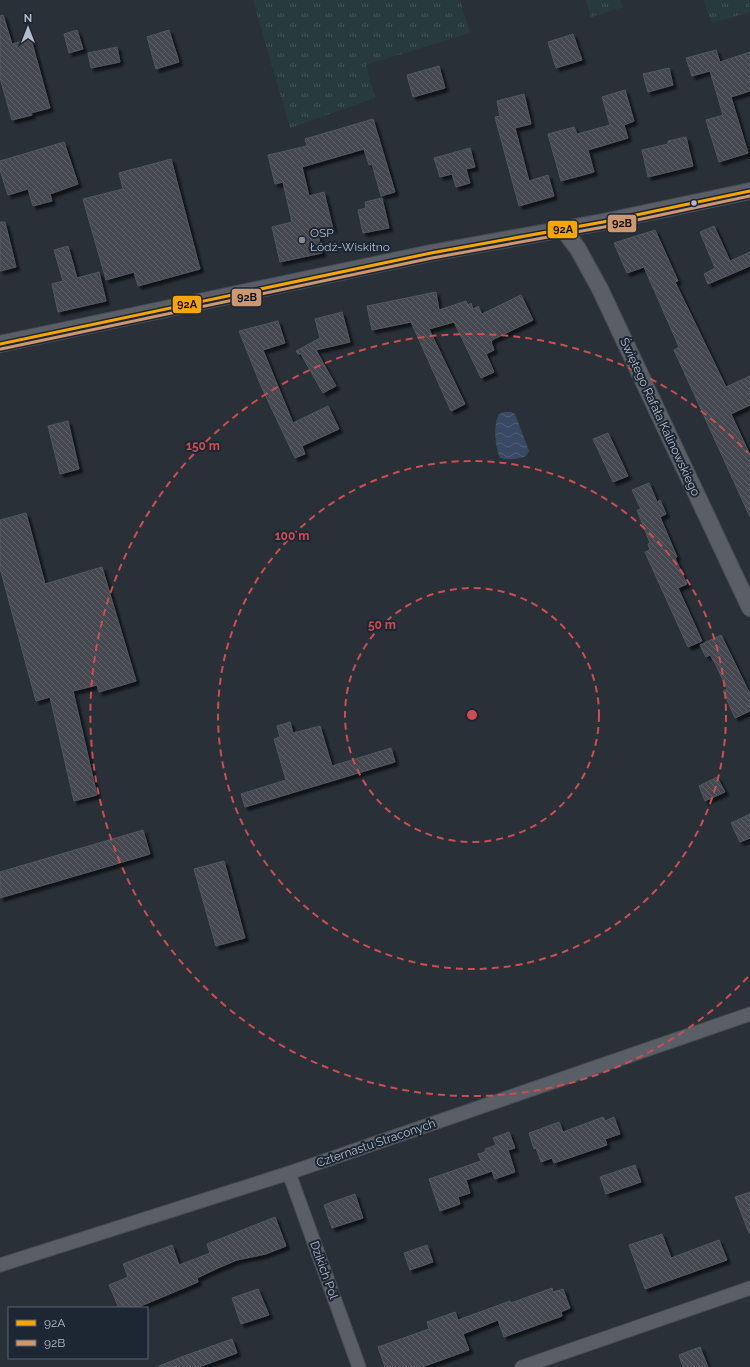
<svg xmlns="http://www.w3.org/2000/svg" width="750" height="1367" viewBox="0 0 750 1367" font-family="Raleway,sans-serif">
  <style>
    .grass { fill: url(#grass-tufts) }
    .water { fill: url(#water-waves) }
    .building { fill: url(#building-back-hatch); stroke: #52575f; filter: url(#shadow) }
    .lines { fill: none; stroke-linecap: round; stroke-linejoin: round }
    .minor-casing { stroke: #484c53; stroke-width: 15 }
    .tertiary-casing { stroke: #484c53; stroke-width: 18 }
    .minor { stroke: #5a5e66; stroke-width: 13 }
    .tertiary { stroke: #5a5e66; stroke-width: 16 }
    .bus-1-casing { stroke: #1d2633; stroke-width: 6 }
    .bus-2-casing { stroke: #1d2633; stroke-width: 6 }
    .bus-1 { stroke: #f7a600; stroke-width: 3 }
    .bus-2 { stroke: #cd976f; stroke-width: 3 }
    .ring { fill: none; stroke: #ce4d50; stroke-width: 2; stroke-dasharray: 7 5 }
    .bus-dot { fill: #b4bcc9; stroke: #1d2633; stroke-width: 1.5 }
    .poi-dot { fill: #848b96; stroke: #1d2633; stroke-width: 1.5 }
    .labels { text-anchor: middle; stroke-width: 4; stroke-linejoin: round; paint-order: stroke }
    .poi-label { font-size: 12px; fill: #b4bcc9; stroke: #1d2633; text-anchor: start }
    .street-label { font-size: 12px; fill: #b4bcc9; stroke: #1d2633 }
    .centre { fill: #ce4d50; stroke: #1d2633; stroke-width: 2 }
    .ring-label { font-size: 12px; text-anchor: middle; font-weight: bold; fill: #ce4d50; stroke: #1d2633; stroke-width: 4; stroke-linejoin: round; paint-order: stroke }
    .line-badge { stroke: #1d2633; stroke-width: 1.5 }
    .pale-badge-label { font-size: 11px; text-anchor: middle; font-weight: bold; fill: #111 }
  </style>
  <defs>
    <pattern id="grass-tufts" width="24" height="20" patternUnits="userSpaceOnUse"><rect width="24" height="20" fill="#273a3e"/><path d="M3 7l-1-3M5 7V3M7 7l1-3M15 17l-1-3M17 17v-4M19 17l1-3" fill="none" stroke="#445559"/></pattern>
    <pattern id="water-waves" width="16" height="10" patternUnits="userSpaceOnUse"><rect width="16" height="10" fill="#384963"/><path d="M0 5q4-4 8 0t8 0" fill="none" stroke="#526178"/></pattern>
    <pattern id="building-back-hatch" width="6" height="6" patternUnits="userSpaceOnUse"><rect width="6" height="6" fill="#444950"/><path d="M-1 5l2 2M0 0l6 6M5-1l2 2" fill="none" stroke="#5d6168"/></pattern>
    <filter id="shadow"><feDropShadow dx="3.5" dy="3.5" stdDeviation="1" flood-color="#0009"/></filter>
  </defs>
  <rect width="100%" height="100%" fill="#2a3038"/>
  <g class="grass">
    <polygon points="253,0 460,0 470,33 366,65 375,98 290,128"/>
    <polygon points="586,0 620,0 623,7 591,17"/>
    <polygon points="703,0 750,0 750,12 712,23"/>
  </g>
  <path class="water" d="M504,412H511L515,414L529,451L526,456C517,460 509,460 500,458C495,448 493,424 499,414Z"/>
  <g class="building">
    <polygon points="3,15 12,44 31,39 50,108 31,113 32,115 12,120 0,78 0,16"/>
    <polygon points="77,30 83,49 69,53 64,34"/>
    <polygon points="169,30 179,62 156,69 147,37"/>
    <polygon points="573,34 582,60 556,68 548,42"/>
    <polygon points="117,47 120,62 91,68 88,53"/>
    <polygon points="716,50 720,62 750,52 750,91 731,97 748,153 719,162 706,120 723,115 710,71 692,76 686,58"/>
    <polygon points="439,66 445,88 413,97 407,75"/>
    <polygon points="669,68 673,85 648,92 643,74"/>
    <polygon points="625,90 634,121 624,125 628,138 588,150 594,172 561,181 548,134 574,127 577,134 610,125 602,97"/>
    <polygon points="524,94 531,124 515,128 529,181 548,175 554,196 519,206 495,117 500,116 497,101"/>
    <polygon points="373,119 395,192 381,196 372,164 369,165 364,149 302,167 309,196 324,192 333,229 318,233 322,253 280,262 272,227 292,222 283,182 275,184 268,155 307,146 305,139"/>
    <polygon points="686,137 693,166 648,177 642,150 668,144 668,141"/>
    <polygon points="64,142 78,184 50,194 52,201 33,206 28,189 8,195 0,170 0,161"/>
    <polygon points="470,148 475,167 466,169 470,183 456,187 452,174 440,177 434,158"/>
    <polygon points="171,159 200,269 138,286 134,272 106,280 83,199 123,189 119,173"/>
    <polygon points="382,198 389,228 363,233 358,210 366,208 365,202"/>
    <polygon points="0,222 5,222 16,267 0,271"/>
    <polygon points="714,226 730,261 750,252 750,266 708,284 704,274 715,268 700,232"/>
    <polygon points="655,230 678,281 675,282 726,387 750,376 750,405 731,414 750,455 750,517 674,350 679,347 644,267 627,273 614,243"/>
    <polygon points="68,246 77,278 99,272 106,301 58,312 52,284 63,281 54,250"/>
    <polygon points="436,292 439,310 466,301 468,305 471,303 473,309 478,306 482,314 521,295 533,320 492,340 492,341 491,342 494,350 486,354 494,372 481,378 454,322 429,329 465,404 451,411 411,322 372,330 367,306"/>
    <polygon points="342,312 350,342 316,350 336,386 323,393 301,354 298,354 296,351 320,338 315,319"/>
    <polygon points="278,321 285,343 263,350 293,423 328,406 339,429 302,446 305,454 295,458 261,386 239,331"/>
    <polygon points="68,421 79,469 60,474 48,426"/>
    <polygon points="608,433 628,476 613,482 593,439"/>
    <polygon points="649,483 657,502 660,500 666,514 660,517 677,557 675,558 687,584 678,588 702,641 688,647 645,552 650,550 648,544 650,543 637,510 641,509 632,490"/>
    <polygon points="26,513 45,584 102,567 136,681 99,692 97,685 73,691 97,795 74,801 50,697 36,701 0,568 0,520"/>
    <polygon points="721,635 750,694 750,711 735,718 723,691 727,689 716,665 710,655 706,657 700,645"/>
    <polygon points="290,722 293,733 320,726 332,766 391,748 395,762 245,807 241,794 286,780 274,739 280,737 277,726"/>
    <polygon points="717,777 725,792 705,801 699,786"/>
    <polygon points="750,814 750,838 740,842 731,823"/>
    <polygon points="143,830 150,854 0,898 0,872"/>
    <polygon points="224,861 245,938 216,946 194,869"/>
    <polygon points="603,1117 605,1121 614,1117 620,1134 605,1139 607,1145 554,1163 552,1158 541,1162 536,1148 534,1149 529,1133 559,1122 563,1132"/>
    <polygon points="509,1132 515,1148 508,1150 515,1172 495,1179 492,1171 466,1180 470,1193 458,1197 460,1204 440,1211 429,1179 481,1161 478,1154 485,1152 485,1149 496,1145 493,1138"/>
    <polygon points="635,1165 641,1182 606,1194 600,1177"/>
    <polygon points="750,1192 750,1233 749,1233 735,1197"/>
    <polygon points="355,1194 363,1218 332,1228 324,1205"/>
    <polygon points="275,1217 286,1246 266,1254 237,1260 218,1268 197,1278 198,1282 136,1308 119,1308 109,1285 128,1277 123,1264 172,1245 179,1265 210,1253 207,1244"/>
    <polygon points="662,1234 671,1258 719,1240 727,1260 645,1289 629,1245"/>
    <polygon points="427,1245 433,1262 410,1270 404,1253"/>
    <polygon points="552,1288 553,1292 563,1289 570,1308 561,1312 562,1316 504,1337 498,1320 463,1334 469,1350 422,1367 385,1367 378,1347 429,1329 427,1322 455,1312 458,1320 510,1301 511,1303"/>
    <polygon points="258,1289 269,1315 241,1324 232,1298"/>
    <polygon points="232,1339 237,1353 199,1367 159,1367 159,1366 184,1356"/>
    <polygon points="700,1347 708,1367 683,1367 679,1355"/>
  </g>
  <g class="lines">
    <g class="minor-casing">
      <g id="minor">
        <polyline points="289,1173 359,1367"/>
        <polyline points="0,1265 289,1173 750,1014"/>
        <polyline points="522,1367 750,1288"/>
      </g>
    </g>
    <g class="tertiary-casing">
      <g id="tertiary">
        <polyline points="563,229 578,249 600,289 750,608"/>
        <polyline points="0,344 431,253 603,222 750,191"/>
      </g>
    </g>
    <use href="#minor" class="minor"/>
    <use href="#tertiary" class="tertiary"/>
    <g class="bus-1-casing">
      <polyline id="bus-1" points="0,344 431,253 603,222 750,191"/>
    </g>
    <g class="bus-2-casing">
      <polyline id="bus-2" points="1,349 432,258 604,227 750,196"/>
    </g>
    <use href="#bus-1" class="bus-1"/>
    <use href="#bus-2" class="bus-2"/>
  </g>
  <g class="ring">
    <circle cx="472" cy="715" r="127"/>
    <circle cx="472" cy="715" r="254"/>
    <path d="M748 977A381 381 0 1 1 748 453"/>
  </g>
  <circle class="bus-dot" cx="694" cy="203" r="3.5"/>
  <circle class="poi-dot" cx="302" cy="240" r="4"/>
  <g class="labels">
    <g class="poi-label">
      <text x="310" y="237">OSP<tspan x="310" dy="14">Łódź-Wiskitno</tspan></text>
    </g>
    <g class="street-label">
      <text transform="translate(660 417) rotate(65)" y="4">Świętego Rafała Kalinowskiego</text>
      <text transform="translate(376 1143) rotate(-19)" y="4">Czternastu Straconych</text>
      <text transform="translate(324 1270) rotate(70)" y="4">Dzikich Pól</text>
    </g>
  </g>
  <circle cx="472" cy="715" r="6" class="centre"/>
  <g class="ring-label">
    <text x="203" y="450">150 m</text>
    <text x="292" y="540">100 m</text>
    <text x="382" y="629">50 m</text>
  </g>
  <g class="line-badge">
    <rect x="607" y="214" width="30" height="19" rx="4" fill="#cd976f"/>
    <rect x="547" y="220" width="31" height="19" rx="4" fill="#f7a600"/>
    <rect x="231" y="288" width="31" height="19" rx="4" fill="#cd976f"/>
    <rect x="172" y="295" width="30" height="19" rx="4" fill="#f7a600"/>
  </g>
  <g class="pale-badge-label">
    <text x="622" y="227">92B</text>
    <text x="563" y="233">92A</text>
    <text x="247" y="301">92B</text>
    <text x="187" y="308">92A</text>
  </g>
  <rect x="8" y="1307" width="140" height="52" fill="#1d2633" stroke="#59626f"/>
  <rect x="16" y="1320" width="20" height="6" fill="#f7a600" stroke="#59626f"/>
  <text x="44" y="1327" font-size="12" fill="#b4bcc9">92A</text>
  <rect x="16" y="1340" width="20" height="6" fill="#cd976f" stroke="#59626f"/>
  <text x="44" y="1347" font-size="12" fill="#b4bcc9">92B</text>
  <g transform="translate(28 28)" stroke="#1d2633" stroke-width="3" paint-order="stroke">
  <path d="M0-3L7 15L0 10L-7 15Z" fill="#b4bcc9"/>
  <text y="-6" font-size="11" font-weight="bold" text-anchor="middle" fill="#b4bcc9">N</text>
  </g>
</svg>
